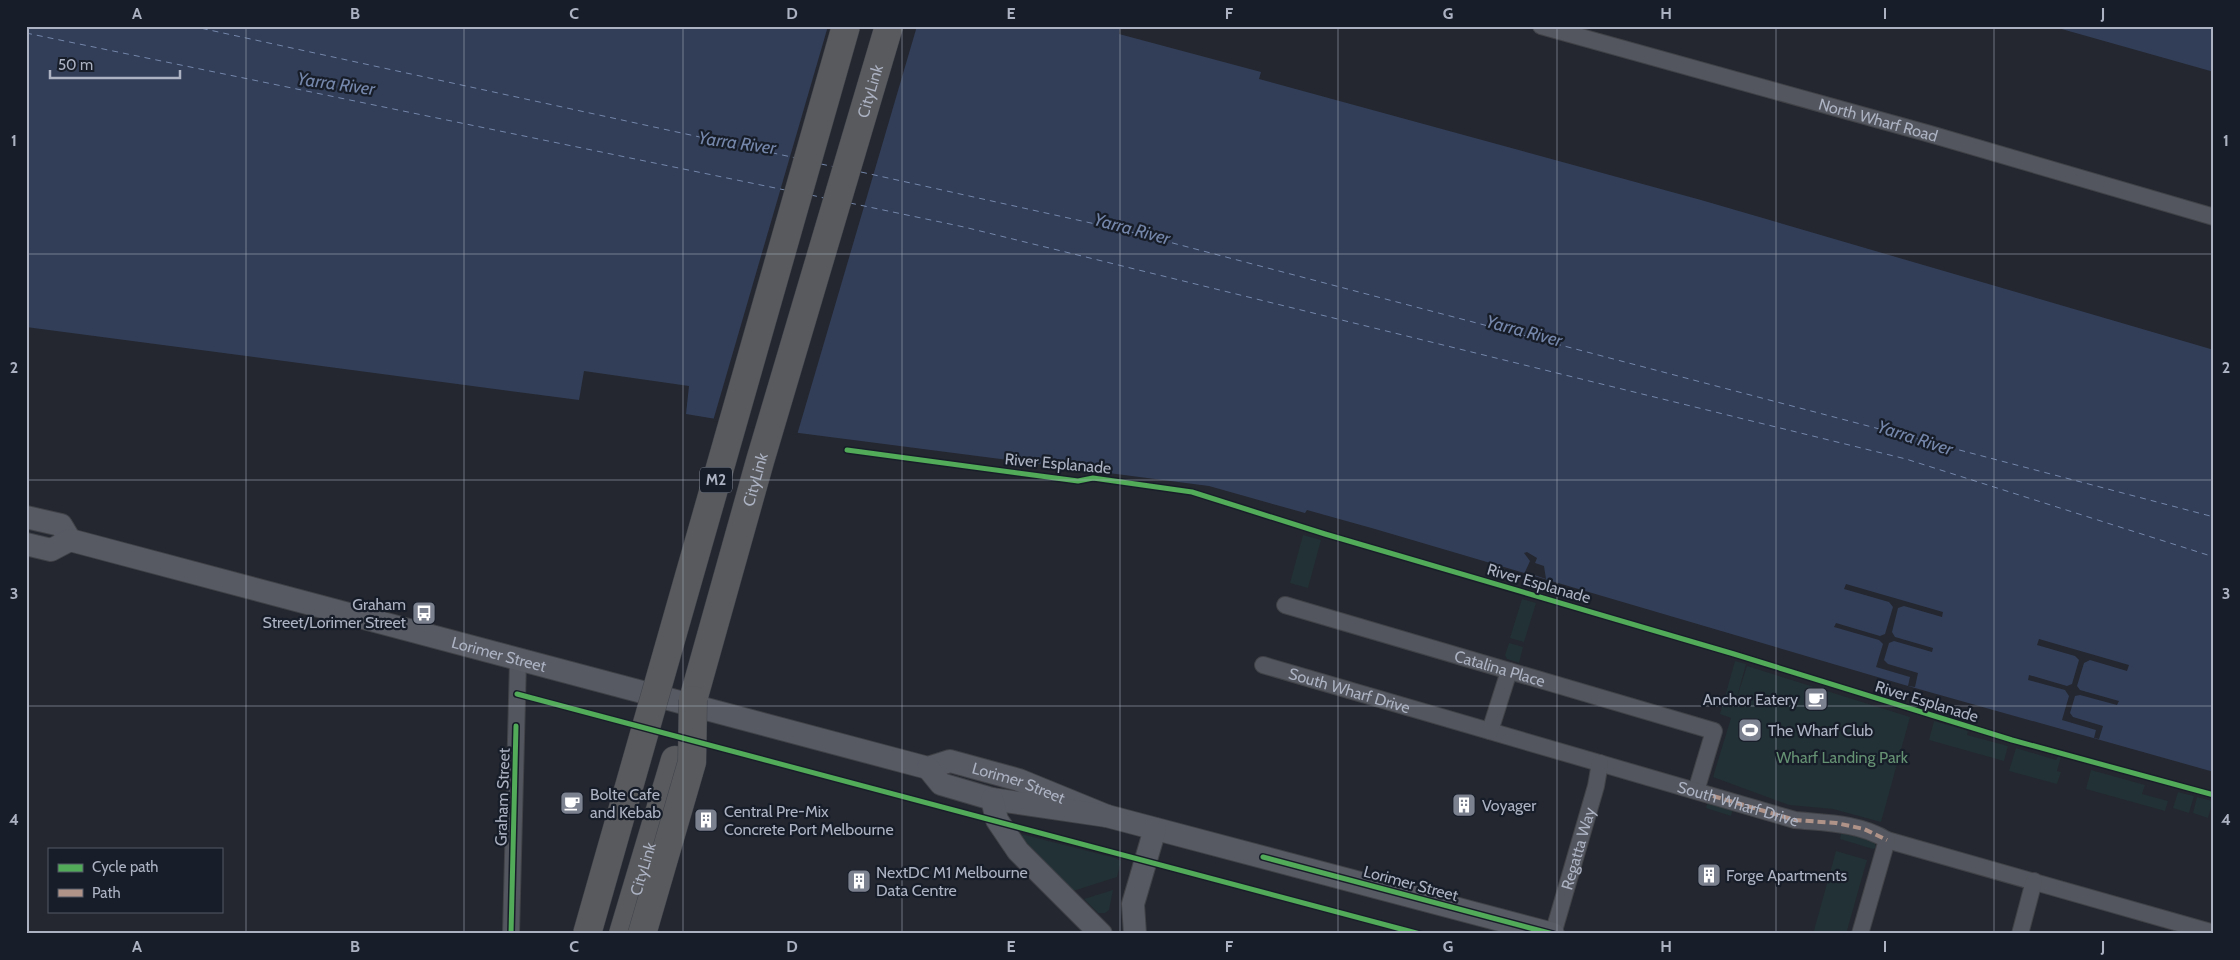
<svg xmlns="http://www.w3.org/2000/svg" width="2240" height="960" viewBox="0 0 2240 960" font-family="Cabin,sans-serif">
  <style>
    .green { fill: #223135 }
    .water { fill: #323e58 }
    .pier { fill: #24272f }
    .lines { fill: none; stroke-linecap: round; stroke-linejoin: round }
    .ferry { stroke: #7486aa; stroke-width: 1; stroke-dasharray: 6 5; stroke-linecap: butt }
    .street-casing { stroke: #404248; stroke-width: 18 }
    .secondary-casing { stroke: #404248; stroke-width: 24 }
    .highway-casing { stroke: #40434b; stroke-width: 29 }
    .street { stroke: #53565e; stroke-width: 16 }
    .secondary { stroke: #575a63; stroke-width: 22 }
    .highway { stroke: #585a5e; stroke-width: 28 }
    .highway-bridge-casing { stroke: #40434b; stroke-width: 29; stroke-linecap: butt }
    .highway-bridge { stroke: #585a5e; stroke-width: 28 }
    .quiet { stroke: #af9288; stroke-width: 4; stroke-dasharray: 8 4; stroke-linecap: butt }
    .cycleway-casing { stroke: #181e29; stroke-width: 8 }
    .cycleway { stroke: #51ab58; stroke-width: 5 }
    .grid { fill: none; stroke: #acb2c2; stroke-width: 1; stroke-opacity: 0.55 }
    .labels { text-anchor: middle; stroke-width: 4.5; stroke-linejoin: round; paint-order: stroke }
    .shield { fill: #181e29; stroke: #808694; stroke-width: 1 }
    .shield-label { font-size: 15px; font-weight: bold; fill: #acb2c2 }
    .street-label { font-size: 16px; fill: #acb2c2; stroke: #181e29 }
    .poi-label { font-size: 16px; fill: #acb2c2; stroke: #181e29; text-anchor: start }
    .park-label { font-size: 16px; fill: #659173; stroke: #181e29 }
    .water-label { font-size: 18px; font-style: italic; fill: #7486aa; stroke: #181e29 }
    .neatline { fill: none; stroke: #acb2c2; stroke-width: 2 }
    .grid-label { font-size: 16px; text-anchor: middle; font-weight: bold; fill: #acb2c2 }
  </style>
  <rect width="100%" height="100%" fill="#24272f"/>
  <g class="green">
    <polygon points="1303,535 1321,540 1308,588 1290,583"/>
    <polygon points="1522,599 1536,603 1524,642 1510,638"/>
    <polygon points="1509,643 1523,647 1519,663 1507,659 1505,655"/>
    <polygon points="1735,661 1746,664 1735,704 1747,666 1910,717 1881,822 1833,809 1789,805 1713,777 1731,718 1720,714"/>
    <polygon points="1934,721 1968,731 1967,735 2008,746 2004,761 1929,740"/>
    <polygon points="2016,748 2056,760 2058,756 2061,757 2057,771 2061,772 2057,784 2009,771"/>
    <polygon points="2091,770 2145,785 2142,794 2168,801 2165,811 2086,789"/>
    <polygon points="2178,792 2194,796 2189,813 2173,808"/>
    <polygon points="2197,797 2213,801 2208,818 2193,813"/>
    <polygon points="1708,801 1733,809 1731,816 1706,808"/>
    <polygon points="1017,833 1115,858 1121,861 1117,877 1073,891"/>
    <polygon points="1857,833 1875,841 1876,848 1873,849 1840,839 1841,834"/>
    <polygon points="1836,851 1867,860 1846,934 1813,934"/>
    <polygon points="1113,890 1109,910 1105,913 1098,913 1084,899"/>
  </g>
  <g class="water">
    <polygon points="26,26 1120,26 1119,34 1261,72 1259,79 1701,200 2214,350 2214,772 1908,686 1375,529 1307,510 1305,513 1209,486 799,433 686,414 689,386 584,371 579,400 26,327"/>
    <polygon points="2051,26 2214,26 2214,72"/>
  </g>
  <g class="pier">
    <polygon points="828,26 917,26 797,435 713,421"/>
    <polygon points="1527,552 1537,558 1535,563 1544,566 1546,579 1525,572 1530,561 1524,553"/>
    <polygon points="1846,584 1943,612 1942,617 1904,606 1898,608 1892,632 1895,637 1933,648 1932,652 1894,641 1889,643 1884,660 1888,664 1918,673 1915,687 1908,686 1910,677 1876,667 1883,644 1879,640 1834,627 1836,623 1880,636 1885,634 1893,607 1889,602 1844,589"/>
    <polygon points="2039,639 2129,665 2127,671 2090,660 2084,663 2077,686 2080,690 2119,701 2117,705 2080,695 2075,696 2070,713 2073,717 2103,726 2099,739 2094,738 2096,730 2062,720 2069,696 2065,690 2028,680 2029,675 2067,686 2072,684 2079,660 2075,656 2037,645"/>
  </g>
  <g class="lines">
    <g class="ferry">
      <polyline points="191,26 796,158"/>
      <polyline points="26,33 785,190"/>
      <polyline points="821,164 835,167"/>
      <polyline points="861,172 1127,231 2214,517"/>
      <polyline points="811,195 824,198"/>
      <polyline points="850,203 964,227 1906,459 2214,557"/>
    </g>
    <g class="street-casing">
      <g id="street">
        <path id="s1" d="M1541,26L1930,134L2214,217"/>
        <path id="s2" d="M1285,605L1714,731L1696,791"/>
        <path id="s3" d="M1263,665L1795,820C1826,823 1860,823 1887,840L2214,933"/>
        <polyline points="1490,731 1509,671"/>
        <polyline points="511,934 518,661"/>
        <path id="s4" d="M1553,934L1596,786L1600,763"/>
        <polyline points="1860,934 1887,840"/>
        <polyline points="2020,934 2034,881"/>
      </g>
    </g>
    <g class="secondary-casing">
      <g id="secondary">
        <polyline points="26,517 61,525 70,540"/>
        <path id="s5" d="M26,544L51,550L70,540L928,768L950,761L1019,780L1107,816"/>
        <polyline points="928,768 941,784 992,799 1107,816 1553,934"/>
        <polyline points="992,799 997,820 1018,851 1101,934"/>
        <polyline points="1135,934 1133,904 1155,829"/>
      </g>
    </g>
    <g class="highway-casing">
      <g id="highway">
        <path id="s6" d="M693,700L760,461L889,26"/>
        <path id="s7" d="M623,934L675,760"/>
      </g>
    </g>
    <use href="#street" class="street"/>
    <use href="#secondary" class="secondary"/>
    <use href="#highway" class="highway"/>
    <g class="highway-bridge-casing">
      <g id="highway-bridge">
        <polyline points="587,934 846,26"/>
        <polyline points="642,934 692,762 693,700"/>
      </g>
    </g>
    <use href="#highway-bridge" class="highway-bridge"/>
    <polyline class="quiet" points="1713,796 1795,820 1836,823 1864,829 1887,840"/>
    <g class="cycleway-casing">
      <g id="cycleway">
        <polyline points="847,450 1078,481 1093,478 1192,492 1325,534 1734,654 2012,740 2214,795"/>
        <polyline points="517,694 1420,934"/>
        <polyline points="1263,857 1553,934"/>
        <polyline points="511,934 516,726"/>
      </g>
    </g>
    <use href="#cycleway" class="cycleway"/>
  </g>
  <path class="grid" d="M246,26V934M464,26V934M683,26V934M902,26V934M1120,26V934M1338,26V934M1557,26V934M1776,26V934M1994,26V934M26,254H2214M26,480H2214M26,706H2214"/>
  <defs>
    <g id="bus-square" transform="scale(1.25)"><rect x="-9" y="-9" width="18" height="18" rx="4" fill="#7c818f" stroke="#181e29"/><path d="M-5-6H5V4H4V6H2V4H-2V6H-4V4H-5ZM-3.5-4V0h7V-4ZM-3.5 1.2v1.5H-2V1.2ZM2 1.2v1.5H3.5V1.2Z" fill="#fff"/></g>
    <g id="cafe-square" transform="scale(1.25)"><rect x="-9" y="-9" width="18" height="18" rx="4" fill="#7c818f" stroke="#181e29"/><path d="M-5.5-4.5H6V0H3Q3 3.5 0 3.5H-2.5Q-5.5 3.5-5.5 0ZM3-3.2v2h1.7v-2ZM-6 4.5H4V6H-6Z" fill="#fff"/></g>
    <g id="stadium-square" transform="scale(1.25)"><rect x="-9" y="-9" width="18" height="18" rx="4" fill="#7c818f" stroke="#181e29"/><path d="M0-5a6.5 5 0 1 0 0 10a6.5 5 0 1 0 0-10ZM-3.5-1.8h7v3.6h-7Z" fill="#fff"/></g>
    <g id="building-square" transform="scale(1.25)"><rect x="-9" y="-9" width="18" height="18" rx="4" fill="#7c818f" stroke="#181e29"/><path d="M-4-6H4V6H1V3H-1V6H-4ZM-2.5-4.3h1.7v1.8h-1.7ZM.8-4.3h1.7v1.8H.8ZM-2.5-1h1.7V.8h-1.7ZM.8-1h1.7V.8H.8Z" fill="#fff"/></g>
  </defs>
  <g fill-rule="evenodd">
    <use href="#bus-square" x="424" y="613"/>
    <use href="#cafe-square" x="1816" y="699"/>
    <use href="#stadium-square" x="1750" y="730"/>
    <use href="#cafe-square" x="572" y="803"/>
    <use href="#building-square" x="1464" y="805"/>
    <use href="#building-square" x="706" y="820"/>
    <use href="#building-square" x="1709" y="875"/>
    <use href="#building-square" x="859" y="881"/>
  </g>
  <g class="labels">
    <rect class="shield" x="700" y="467.5" width="32" height="25" rx="4"/>
    <g class="shield-label">
      <text x="716" y="485">M2</text>
    </g>
    <g class="street-label">
      <text dy="6" stroke="none"><textPath href="#s6" startOffset="634">CityLink</textPath></text>
      <text dy="6" stroke="none"><textPath href="#s1" startOffset="350">North Wharf Road</textPath></text>
      <text transform="translate(1058 463) rotate(5)" y="6">River Esplanade</text>
      <text dy="6" stroke="none"><textPath href="#s6" startOffset="229">CityLink</textPath></text>
      <text transform="translate(1539 583) rotate(16)" y="6">River Esplanade</text>
      <text dy="6" stroke="none"><textPath href="#s5" startOffset="491">Lorimer Street</textPath></text>
      <text dy="6" stroke="none"><textPath href="#s2" startOffset="224">Catalina Place</textPath></text>
      <text dy="6" stroke="none"><textPath href="#s3" startOffset="90">South Wharf Drive</textPath></text>
      <text transform="translate(1927 701) rotate(17)" y="6">River Esplanade</text>
      <text dy="6" stroke="none"><textPath href="#s5" startOffset="1030">Lorimer Street</textPath></text>
      <text transform="translate(502 797) rotate(-88)" y="6">Graham Street</text>
      <text dy="6" stroke="none"><textPath href="#s3" startOffset="495">South Wharf Drive</textPath></text>
      <text dy="6" stroke="none"><textPath href="#s4" startOffset="89">Regatta Way</textPath></text>
      <text dy="6" stroke="none"><textPath href="#s7" startOffset="68">CityLink</textPath></text>
      <text transform="translate(1411 883) rotate(15)" y="6">Lorimer Street</text>
    </g>
    <g class="poi-label">
      <text x="406" y="610" text-anchor="end">Graham<tspan x="406" dy="18">Street/Lorimer Street</tspan></text>
      <text x="1798" y="705" text-anchor="end">Anchor Eatery</text>
      <text x="1768" y="736">The Wharf Club</text>
      <text x="590" y="800">Bolte Cafe<tspan x="590" dy="18">and Kebab</tspan></text>
      <text x="1482" y="811">Voyager</text>
      <text x="724" y="817">Central Pre-Mix<tspan x="724" dy="18">Concrete Port Melbourne</tspan></text>
      <text x="876" y="878">NextDC M1 Melbourne<tspan x="876" dy="18">Data Centre</tspan></text>
      <text x="1726" y="881">Forge Apartments</text>
    </g>
    <g class="park-label">
      <text x="1842" y="763">Wharf Landing Park</text>
    </g>
    <g class="water-label">
      <text transform="translate(336 84) rotate(8)" y="6">Yarra River</text>
      <text transform="translate(737 143) rotate(8)" y="6">Yarra River</text>
      <text transform="translate(1132 229) rotate(15)" y="6">Yarra River</text>
      <text transform="translate(1524 331) rotate(15)" y="6">Yarra River</text>
      <text transform="translate(1915 438) rotate(18)" y="6">Yarra River</text>
    </g>
  </g>
  <rect width="2240" height="960" fill="none" stroke="#181e29" stroke-width="55"/>
  <rect x="48" y="848" width="175" height="65" fill="#181e29" stroke="#535966"/>
  <rect x="58" y="864" width="25" height="8" fill="#51ab58" stroke="#535966"/>
  <text x="92" y="872" font-size="15" fill="#acb2c2">Cycle path</text>
  <rect x="58" y="889" width="25" height="8" fill="#af9288" stroke="#535966"/>
  <text x="92" y="898" font-size="15" fill="#acb2c2">Path</text>
  <path d="M50 70v8h130v-8" fill="none" stroke="#acb2c2" stroke-width="2.5"/>
  <text x="58" y="70" font-size="15" fill="#acb2c2" stroke="#181e29" stroke-width="4" paint-order="stroke">50 m</text>
  <rect x="28" y="28" width="2184" height="904" class="neatline"/>
  <g class="grid-label">
    <text x="137" y="19">A</text>
    <text x="355" y="19">B</text>
    <text x="574" y="19">C</text>
    <text x="792" y="19">D</text>
    <text x="1011" y="19">E</text>
    <text x="1229" y="19">F</text>
    <text x="1448" y="19">G</text>
    <text x="1666" y="19">H</text>
    <text x="1885" y="19">I</text>
    <text x="2103" y="19">J</text>
    <text x="14" y="146">1</text>
    <text x="2226" y="146">1</text>
    <text x="14" y="373">2</text>
    <text x="2226" y="373">2</text>
    <text x="14" y="599">3</text>
    <text x="2226" y="599">3</text>
    <text x="14" y="825">4</text>
    <text x="2226" y="825">4</text>
    <text x="137" y="952">A</text>
    <text x="355" y="952">B</text>
    <text x="574" y="952">C</text>
    <text x="792" y="952">D</text>
    <text x="1011" y="952">E</text>
    <text x="1229" y="952">F</text>
    <text x="1448" y="952">G</text>
    <text x="1666" y="952">H</text>
    <text x="1885" y="952">I</text>
    <text x="2103" y="952">J</text>
  </g>
</svg>
